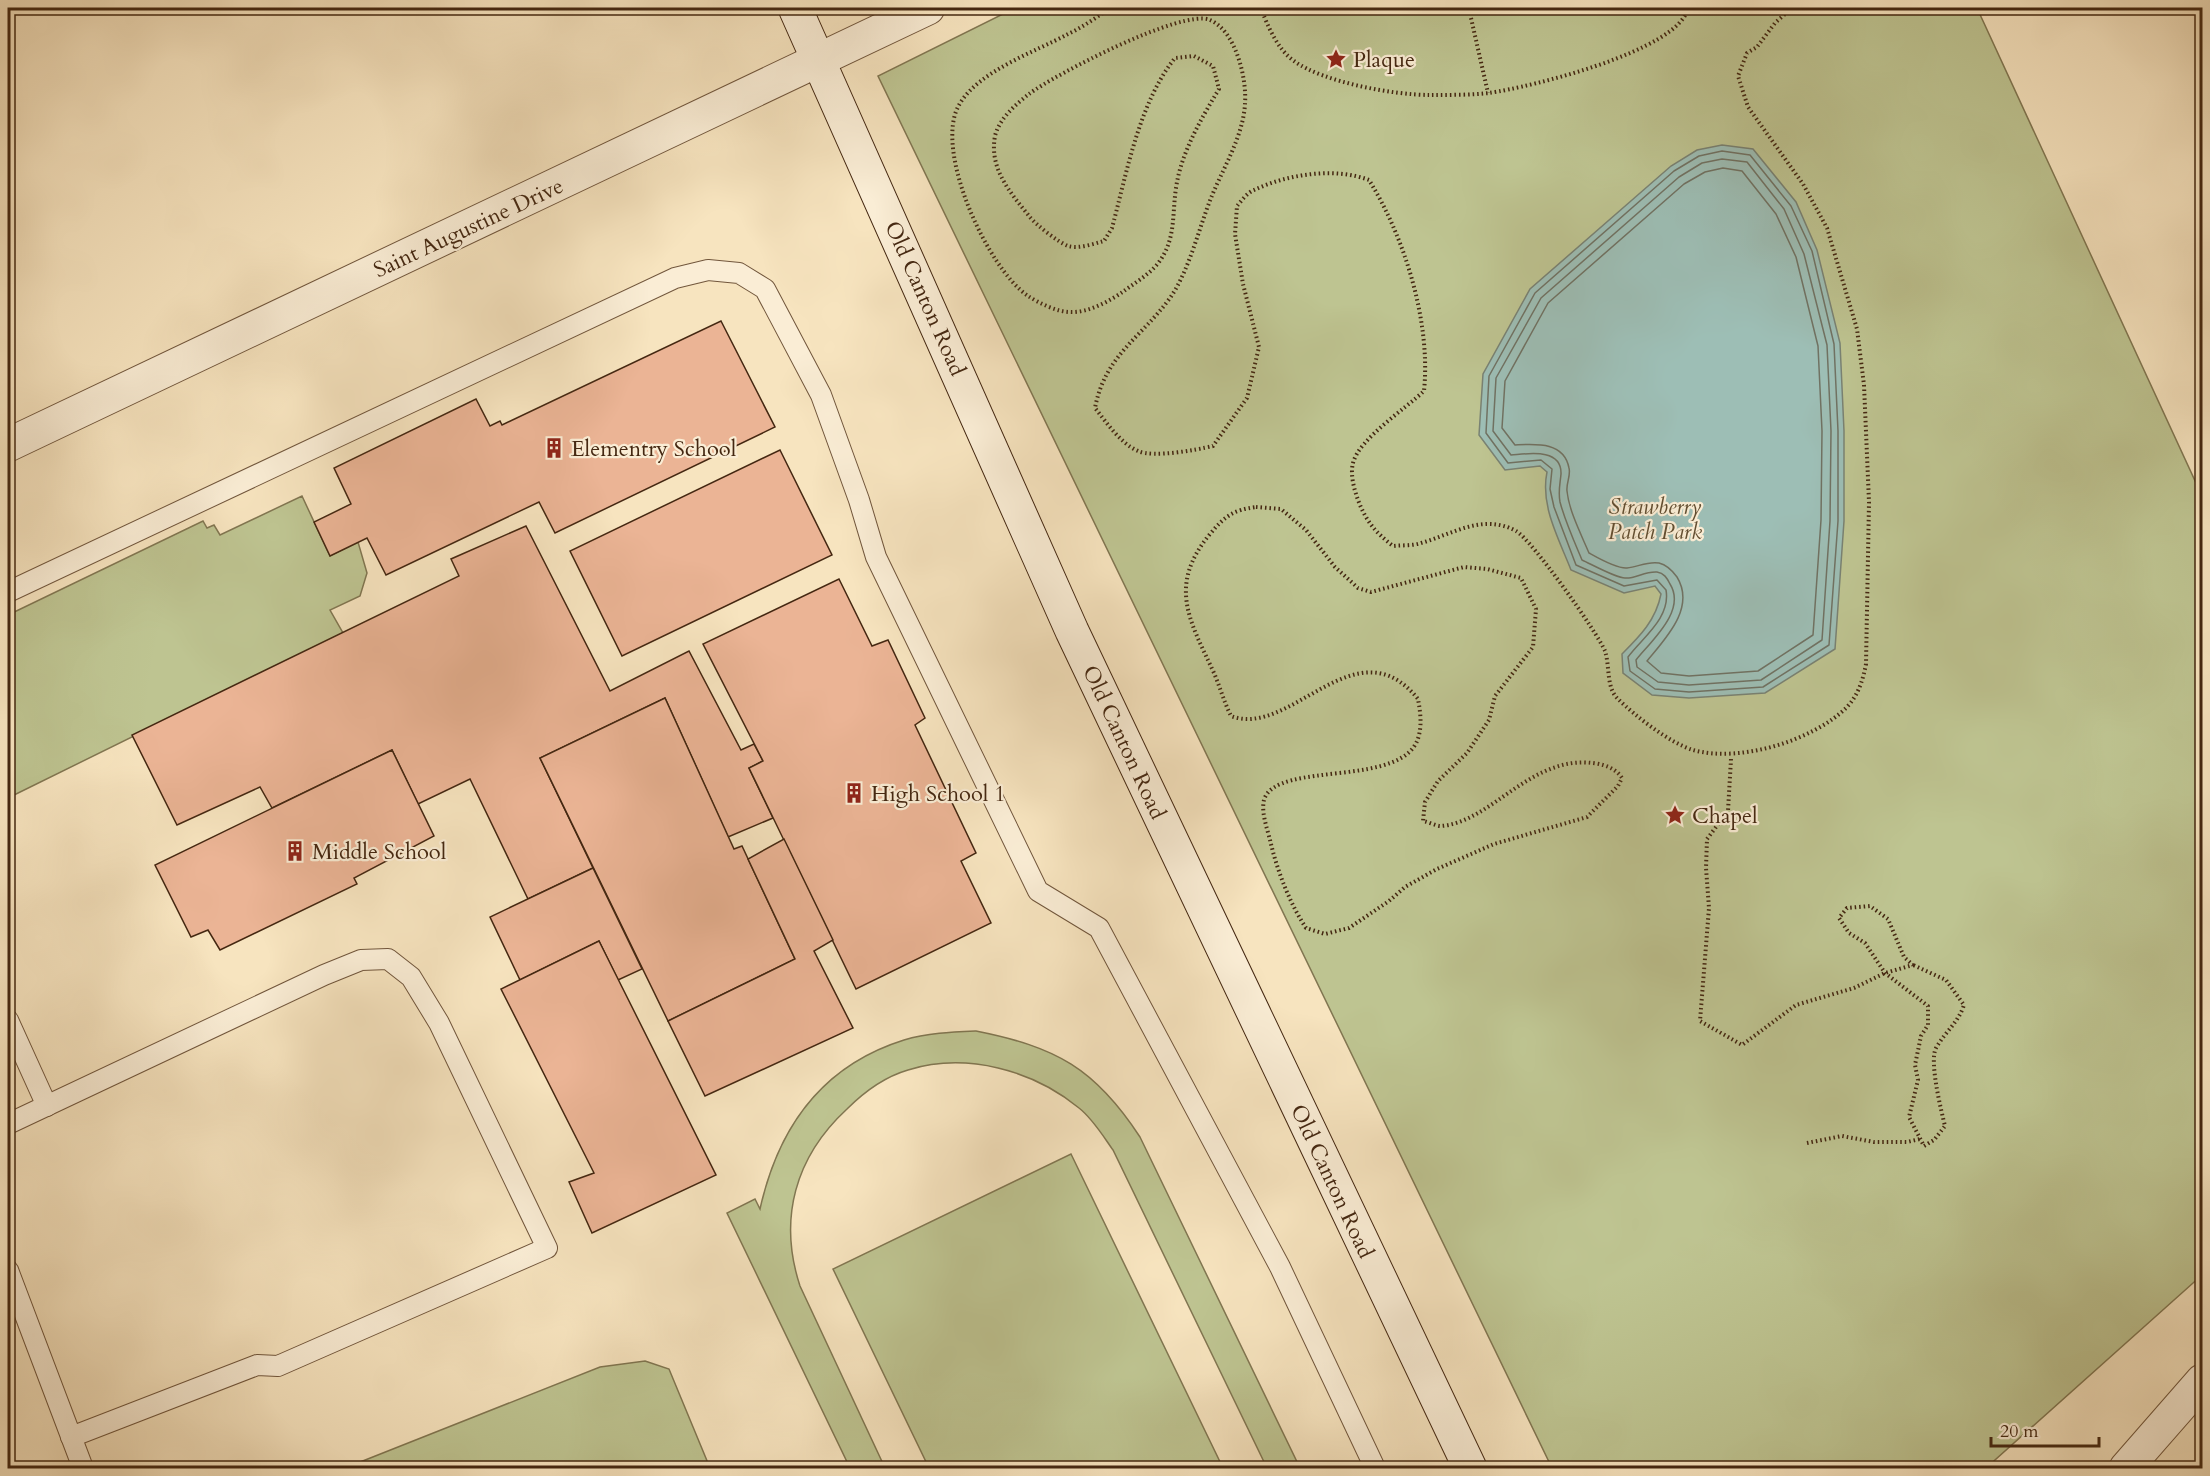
<svg xmlns="http://www.w3.org/2000/svg" width="2210" height="1476" viewBox="0 0 2210 1476" font-family="Cardo,serif">
  <style>
    .green { fill: #bec491; stroke: #817651; stroke-width: 1.5 }
    .water { fill: #9dbeb5; stroke: #798273; stroke-width: 1.5 }
    .lines { fill: none; stroke-linecap: round; stroke-linejoin: round }
    .shore { stroke: #707263; stroke-width: 1.5 }
    .building { fill: #ebb495; stroke: #442711; stroke-width: 1.5 }
    .lane-casing { stroke: #71563c; stroke-width: 22 }
    .street-casing { stroke: #71563c; stroke-width: 35 }
    .secondary-casing { stroke: #442711; stroke-width: 35 }
    .path { stroke: #442711; stroke-width: 4; stroke-dasharray: 1.5 3; stroke-linecap: butt }
    .lane { stroke: #faedd5; stroke-width: 20 }
    .street { stroke: #faedd5; stroke-width: 33 }
    .secondary { stroke: #faedd5; stroke-width: 33 }
    .labels { text-anchor: middle; stroke-width: 4.5; stroke-linejoin: round; paint-order: stroke }
    .poi-label { font-size: 22px; fill: #442711; stroke: #faedd5; text-anchor: start }
    .street-label { font-size: 22px; fill: #442711; stroke: #faedd5 }
    .park-label { font-size: 22px; font-style: italic; fill: #624e31; stroke: #faedd5 }
  </style>
  <rect width="100%" height="100%" fill="#f7e4bf"/>
  <filter id="stains"><feTurbulence type="fractalNoise" baseFrequency=".00333" numOctaves="4"/><feColorMatrix values="0 0 0 0 .2 0 0 0 0 .09 0 0 0 0 .02 0 0 0 .5 -.17"/></filter>
  <radialGradient id="worn" r=".72"><stop offset=".6" stop-color="#630" stop-opacity="0"/><stop offset="1" stop-color="#630" stop-opacity=".3"/></radialGradient>
  <g class="green">
    <polygon points="1015,8 1977,8 2202,496 2202,1275 1986,1468 1552,1468 878,76"/>
    <polygon points="302,496 330,556 358,542 367,573 360,596 330,610 343,633 8,798 8,615 203,521 207,528 214,525 220,535"/>
    <path d="M976,1031C1056,1047 1095,1068 1140,1137L1300,1468H1267L1113,1150C1103,1136 1093,1119 1079,1108C1033,1070 966,1052 908,1070C884,1077 864,1092 847,1109C795,1157 778,1219 800,1286L885,1468H850L727,1213L755,1199L760,1209C778,1128 821,1066 904,1040C927,1033 952,1032 976,1031Z"/>
    <polygon points="1071,1154 1223,1468 929,1468 833,1269"/>
    <polygon points="645,1361 669,1369 710,1468 345,1468 600,1367"/>
  </g>
  <path class="water" d="M1722,145L1753,149L1796,202L1817,250L1840,343L1844,431V521L1835,649L1765,693L1689,698L1652,695L1623,673L1622,654C1640,636 1656,620 1661,594L1655,586L1624,593L1571,570C1559,539 1540,506 1547,472L1540,466L1505,470L1479,435L1483,374L1530,289L1671,166L1697,150Z"/>
  <g class="lines">
    <g class="shore">
      <path d="M1722,151L1750,155L1791,206L1812,251L1834,344L1838,431V521L1829,645L1763,687L1689,692L1655,689L1630,671L1628,657C1642,638 1671,618 1666,590L1657,580L1624,586L1576,565L1554,507L1550,489L1552,469L1541,460L1508,463L1486,433L1489,376L1535,293L1674,171L1699,156Z"/>
      <path d="M1722,159L1747,162L1784,209L1804,254L1827,345L1831,431L1830,521L1822,640L1761,680L1689,685L1658,682L1637,667L1636,660C1650,642 1687,611 1670,584C1667,578 1664,573 1657,572C1645,571 1635,579 1625,578C1616,578 1591,564 1582,560C1574,541 1565,521 1560,502C1558,491 1560,485 1561,474C1562,447 1526,454 1511,455L1493,431L1496,378L1541,298L1679,177L1702,163Z"/>
      <path d="M1723,168L1742,171L1776,214L1796,257L1818,346L1822,431L1821,520L1813,635L1758,671L1689,676L1661,673L1647,661C1665,639 1696,608 1677,577C1672,570 1667,565 1659,563C1647,561 1638,567 1627,568C1617,569 1598,558 1589,553C1581,534 1569,511 1567,491C1566,483 1571,476 1569,468C1564,441 1535,444 1515,445L1502,428L1505,381L1548,303L1684,184L1705,172Z"/>
    </g>
  </g>
  <g class="building">
    <polygon points="721,321 775,427 555,533 539,502 386,575 367,538 330,556 314,522 351,504 334,468 476,399 490,426 500,421 502,425"/>
    <polygon points="780,450 832,555 622,656 570,551"/>
    <polygon points="526,526 610,691 689,651 741,750 754,744 763,761 749,768 773,818 728,837 665,698 540,758 593,868 528,899 470,779 418,804 392,750 272,808 260,787 177,825 132,735 459,576 451,559"/>
    <polygon points="839,579 872,646 888,640 925,718 915,725 976,853 961,861 991,923 856,989 749,768 763,761 703,644"/>
    <polygon points="665,698 734,849 742,846 795,959 668,1021 540,758"/>
    <polygon points="392,750 434,836 354,878 357,884 220,950 208,930 191,937 155,865"/>
    <polygon points="784,839 833,940 814,951 853,1028 705,1096 668,1021 795,959 748,859"/>
    <polygon points="593,868 642,969 618,980 599,941 520,980 490,917"/>
    <polygon points="599,941 716,1175 592,1233 569,1182 594,1173 501,989"/>
  </g>
  <g class="lines">
    <g class="lane-casing">
      <g id="lane">
        <polyline points="8,592 675,278 708,270 739,273 765,289 821,395 859,500 876,557 1038,891 1099,928 1280,1267 1375,1468"/>
        <polyline points="8,1020 47,1106"/>
        <polyline points="8,1124 324,975 361,960 388,959 411,977 439,1023 547,1248 278,1366 257,1365 71,1437"/>
        <polyline points="8,1270 83,1468"/>
      </g>
    </g>
    <g class="street-casing">
      <g id="street">
        <polyline points="8,445 928,8"/>
        <polyline points="2126,1468 2202,1381"/>
      </g>
    </g>
    <g class="secondary-casing">
      <polyline id="secondary" points="795,8 1072,631 1470,1468"/>
    </g>
    <g class="path">
      <path d="M1110,8C1097,17 1083,27 1068,34C1035,52 978,71 959,105C933,150 988,269 1028,296C1039,303 1057,312 1070,312C1088,313 1110,301 1124,291C1136,282 1150,274 1159,262C1176,239 1172,215 1176,188C1181,153 1201,119 1219,89L1213,66L1194,56L1175,58C1139,103 1127,172 1112,228L1104,241C1093,244 1079,249 1068,246C1058,242 1036,225 1029,216C1010,192 989,169 995,136C999,119 1016,104 1029,94C1054,75 1183,8 1210,20C1236,31 1247,79 1245,104C1243,137 1223,168 1211,198C1199,228 1189,271 1170,298C1141,338 1105,355 1095,408C1107,423 1120,443 1138,451C1153,458 1196,450 1213,446L1247,398L1259,347L1243,284L1235,234L1237,206C1242,200 1248,192 1254,190C1288,174 1335,167 1369,180C1405,238 1431,323 1424,391C1405,409 1359,439 1353,463C1350,474 1354,489 1358,500C1366,521 1375,532 1393,546C1402,545 1412,546 1421,543C1453,534 1483,513 1516,531C1532,540 1597,632 1605,651C1610,666 1606,688 1618,699C1635,716 1670,743 1693,750C1739,763 1812,741 1846,708C1858,696 1863,680 1866,664L1869,502L1864,385L1857,329L1827,228L1803,184L1748,107L1738,76L1747,53L1757,47L1775,23L1792,8"/>
      <path d="M1261,8C1267,25 1278,50 1294,61C1323,82 1393,95 1430,95C1449,95 1470,95 1489,93C1530,87 1679,51 1688,8"/>
      <polyline points="1471,18 1488,93"/>
      <path d="M1256,507L1281,509L1306,530L1335,567L1358,588L1371,592L1464,567L1487,569L1521,578L1536,609L1533,647L1495,696L1489,720L1467,753L1438,781L1425,802L1423,821C1429,822 1436,826 1441,826C1493,822 1533,751 1599,764C1608,766 1617,770 1622,778L1618,786L1587,817L1494,844L1437,869L1405,887L1389,901L1349,928L1325,934L1306,928C1289,902 1277,870 1270,840C1267,828 1261,812 1264,800C1276,759 1407,790 1419,735C1422,723 1420,710 1418,699C1356,622 1291,739 1231,716C1224,702 1220,687 1214,673C1190,621 1167,586 1210,534C1225,516 1233,510 1256,507Z"/>
      <path d="M1731,759L1728,811L1707,839L1706,868L1709,908L1700,1021L1742,1045L1796,1005L1854,988L1885,973L1913,965L1904,957L1888,919L1870,906L1847,908L1839,918L1849,933L1865,943L1885,973L1928,1006V1025L1921,1036L1915,1065L1918,1080L1909,1117L1924,1146L1934,1140L1945,1126C1941,1110 1929,1061 1936,1048C1945,1032 1958,1023 1964,1005L1946,980L1913,965"/>
      <polyline points="1807,1143 1842,1136 1874,1142 1907,1142 1920,1139"/>
    </g>
    <use href="#lane" class="lane"/>
    <use href="#street" class="street"/>
    <use href="#secondary" class="secondary"/>
  </g>
  <defs>
    <g id="sight-bare" transform="scale(1.62)"><path d="M0-6L1.8-2.2L6-1.7L2.9 1.2L3.7 5.4L0 3.3L-3.7 5.4L-2.9 1.2L-6-1.7L-1.8-2.2Z" fill="#8f2418" stroke="#faedd5" stroke-width="2.5" paint-order="stroke"/></g>
    <g id="building-bare" transform="scale(1.62)"><path d="M-4-6H4V6H1V3H-1V6H-4ZM-2.5-4.3h1.7v1.8h-1.7ZM.8-4.3h1.7v1.8H.8ZM-2.5-1h1.7V.8h-1.7ZM.8-1h1.7V.8H.8Z" fill="#8f2418" stroke="#faedd5" stroke-width="2.5" paint-order="stroke"/></g>
  </defs>
  <g fill-rule="evenodd">
    <use href="#sight-bare" x="1336" y="59"/>
    <use href="#building-bare" x="554" y="448"/>
    <use href="#building-bare" x="854" y="793"/>
    <use href="#sight-bare" x="1675" y="815"/>
    <use href="#building-bare" x="295" y="851"/>
  </g>
  <g class="labels">
    <g class="poi-label">
      <text x="1353" y="67">Plaque</text>
      <text x="571" y="456">Elementry School</text>
      <text x="871" y="801">High School 1</text>
      <text x="1692" y="823">Chapel</text>
      <text x="312" y="859">Middle School</text>
    </g>
    <g class="street-label">
      <text transform="translate(468 227) rotate(-25)" y="8">Saint Augustine Drive</text>
      <text transform="translate(926 298) rotate(66)" y="8">Old Canton Road</text>
      <text transform="translate(1125 742) rotate(65)" y="8">Old Canton Road</text>
      <text transform="translate(1333 1181) rotate(65)" y="8">Old Canton Road</text>
    </g>
    <g class="park-label">
      <text x="1655" y="514">Strawberry<tspan x="1655" dy="25">Patch Park</tspan></text>
    </g>
  </g>
  <rect width="2210" height="1476" fill="none" stroke="#f7e4bf" stroke-width="30"/>
  <rect x="9" y="9" width="2192" height="1458" fill="none" stroke="#442711" stroke-width="3"/>
  <rect x="15" y="15" width="2180" height="1446" fill="none" stroke="#442711" stroke-width="1.5"/>
  <path d="M1991 1437v9h108v-9" fill="none" stroke="#442711" stroke-width="3"/>
  <text x="2000" y="1437" font-size="18" fill="#442711" stroke="#faedd5" stroke-width="4.5" paint-order="stroke">20 m</text>
  <rect width="100%" height="100%" filter="url(#stains)"/>
  <rect width="100%" height="100%" fill="url(#worn)"/>
</svg>
